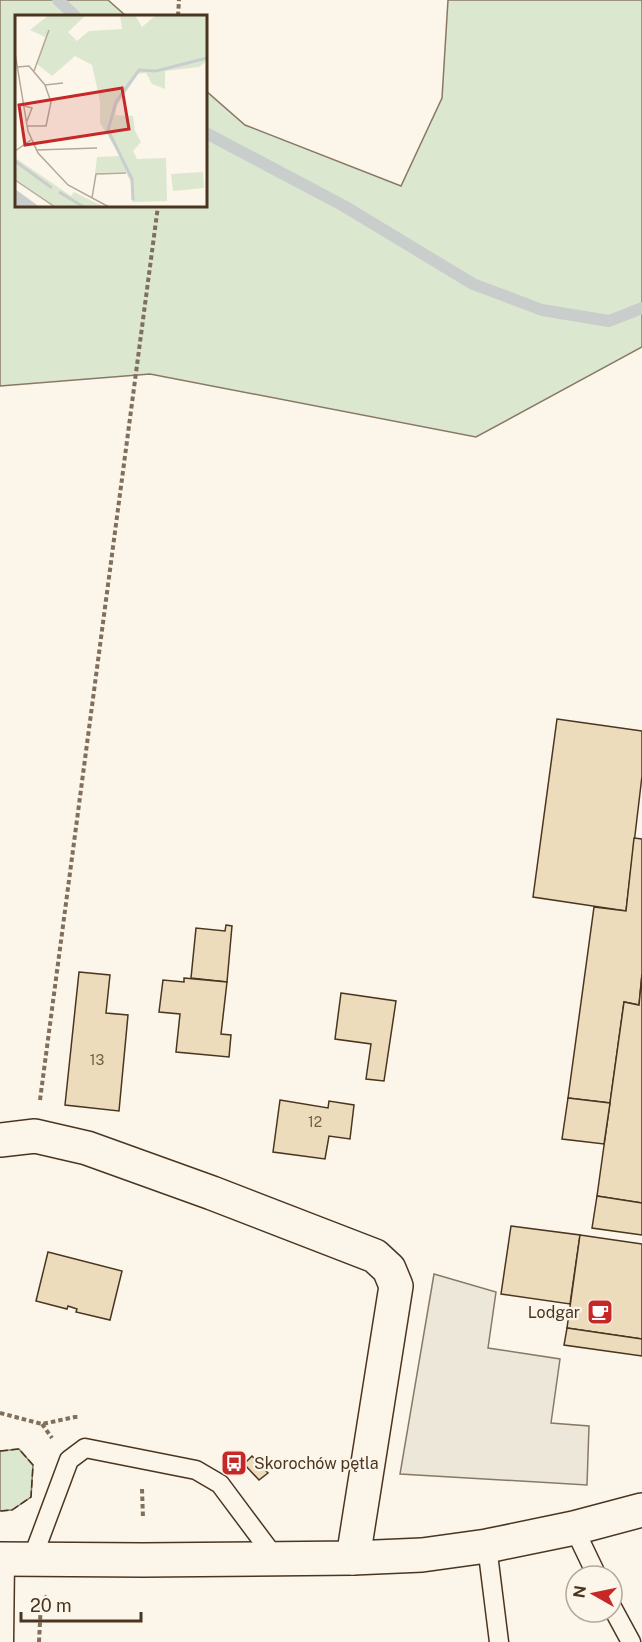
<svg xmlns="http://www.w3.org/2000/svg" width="642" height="1642" viewBox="0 0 642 1642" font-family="'Public Sans',sans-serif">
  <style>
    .green { fill: #dce7d0; stroke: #887966; stroke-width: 1.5 }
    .parking { fill: #ede7d9; stroke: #887966; stroke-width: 1.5 }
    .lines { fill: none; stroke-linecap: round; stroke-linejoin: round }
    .stream { stroke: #c9cecd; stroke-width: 12 }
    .building { fill: #ecdcbc; stroke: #4a3520; stroke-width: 1.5 }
    .lane-casing { stroke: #4a3520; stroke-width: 21 }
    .street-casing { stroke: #4a3520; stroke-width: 36 }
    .path { stroke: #7f6f5c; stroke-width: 4; stroke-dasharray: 4.5 3; stroke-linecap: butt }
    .lane { stroke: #fbf6e9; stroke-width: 18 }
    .street { stroke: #fbf6e9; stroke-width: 33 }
    .fence { stroke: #4a3520; stroke-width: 1.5; stroke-dasharray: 8 3; stroke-linecap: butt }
    .labels { text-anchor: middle; stroke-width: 4.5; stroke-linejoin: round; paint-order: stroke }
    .number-label { font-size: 14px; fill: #725f47 }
    .poi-label { font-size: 16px; fill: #4a3520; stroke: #fbf6e9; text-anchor: end }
    .inset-river { fill: none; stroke: #c9cecd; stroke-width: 3 }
    .inset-road { fill: none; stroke: #b4a999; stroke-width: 1.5 }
    .view { fill: #c62828; fill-opacity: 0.15; stroke: #c62828; stroke-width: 3 }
    .inset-edge { fill: none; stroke: #4a3520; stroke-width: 3 }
  </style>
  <rect width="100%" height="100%" fill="#fbf6e9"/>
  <g class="green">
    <polygon points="0,0 108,0 126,16 16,16 16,206 206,206 206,91 245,125 401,186 442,98 448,0 642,0 642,347 476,437 150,374 0,386"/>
    <polygon points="19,1449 33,1465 31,1497 12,1510 0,1511 0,1451"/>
  </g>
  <polygon class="parking" points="434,1274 496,1292 488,1348 560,1359 551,1423 589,1426 587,1485 400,1474"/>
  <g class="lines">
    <g class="stream">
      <polyline points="58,0 75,16"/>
      <polyline points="206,133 344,206 473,284 542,310 609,321 642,308"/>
    </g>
  </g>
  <g class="building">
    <polygon points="557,719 642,731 642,776 626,911 533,897"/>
    <polygon points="634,838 642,839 642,974 639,1005 624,1002 610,1103 568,1098 594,907 626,911"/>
    <polygon points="226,925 232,926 227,982 191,978 196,928 225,931"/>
    <polygon points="79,972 110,975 106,1013 128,1015 119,1111 65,1105"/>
    <polygon points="642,974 642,1203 597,1196 624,1002 639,1005"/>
    <polygon points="184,978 227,982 221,1034 231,1035 229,1057 176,1052 180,1014 159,1012 163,980 184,982"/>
    <polygon points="341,993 396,1001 384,1081 366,1079 371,1044 335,1039"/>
    <polygon points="568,1098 610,1103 604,1144 562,1139"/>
    <polygon points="280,1100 328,1108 329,1101 354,1105 350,1139 329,1136 325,1159 273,1152"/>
    <polygon points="597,1196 642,1203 642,1235 592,1228"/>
    <polygon points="511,1226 580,1235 570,1304 501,1294"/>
    <polygon points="580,1235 642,1244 642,1339 567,1328"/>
    <polygon points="48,1252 122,1271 110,1320 76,1312 77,1309 68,1306 67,1309 36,1301"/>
    <polygon points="567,1328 642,1339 642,1356 564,1345"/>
    <polygon points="252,1456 268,1473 259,1480 244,1464"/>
  </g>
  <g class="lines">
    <g class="lane-casing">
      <g id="lane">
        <polyline points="574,1528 597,1576"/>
        <polyline points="487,1546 499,1642"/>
        <polyline points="32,1559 69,1460 85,1448 196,1470 220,1484 276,1559"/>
        <polyline points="612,1607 631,1642"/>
        <polyline points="4,1642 5,1559"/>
      </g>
    </g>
    <g class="street-casing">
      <g id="street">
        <polyline points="0,1140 35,1136 87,1148 212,1193 375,1256 389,1269 396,1286 353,1558"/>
        <polyline points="0,1559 143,1560 353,1558 422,1555 487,1546 574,1528 642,1510"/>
      </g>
    </g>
    <g class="path">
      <polyline points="178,16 179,0"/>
      <polyline points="40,1100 158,206"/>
      <polyline points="0,1413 42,1424 75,1417 78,1417"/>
      <polyline points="42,1424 52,1438"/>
      <polyline points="142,1489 143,1518"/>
      <polyline points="39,1642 41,1602 47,1596"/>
    </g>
    <use href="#lane" class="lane"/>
    <use href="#street" class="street"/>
    <polyline class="fence" points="0,1451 19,1449 33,1465 31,1497 12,1510 0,1511"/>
  </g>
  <defs>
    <g id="cafe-square" transform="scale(1.35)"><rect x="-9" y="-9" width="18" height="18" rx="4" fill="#c62828" stroke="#fbf6e9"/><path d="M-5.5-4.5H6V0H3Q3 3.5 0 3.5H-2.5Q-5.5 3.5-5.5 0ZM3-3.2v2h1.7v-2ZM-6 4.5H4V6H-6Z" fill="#fff"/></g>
    <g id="bus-square" transform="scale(1.35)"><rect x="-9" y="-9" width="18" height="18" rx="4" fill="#c62828" stroke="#fbf6e9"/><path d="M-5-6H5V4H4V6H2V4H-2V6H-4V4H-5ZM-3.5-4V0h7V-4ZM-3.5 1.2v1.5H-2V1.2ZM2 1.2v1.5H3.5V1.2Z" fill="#fff"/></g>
  </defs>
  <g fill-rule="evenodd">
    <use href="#cafe-square" x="600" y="1312"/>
    <use href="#bus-square" x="234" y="1463"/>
  </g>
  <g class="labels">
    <g class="number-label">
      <text x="97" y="1065">13</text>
      <text x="315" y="1127">12</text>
    </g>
    <g class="poi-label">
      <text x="580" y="1318">Lodgar</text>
      <text x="254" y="1469" text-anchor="start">Skorochów pętla</text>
    </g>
  </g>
  <g transform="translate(15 15)">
    <rect width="192" height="192" fill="#fbf6e9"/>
    <path d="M34,0H71L53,17L62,26L74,16L107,14L105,0H120L127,12L141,0H192V46L184,52L150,56V74L137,69L131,58L123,59L102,90L100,100L118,101L120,116L126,127L118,136L122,144L151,143L152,186L117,187V170L111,157L80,158L82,142L105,141L85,108V86L77,50L60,41L37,61L22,49L30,22L15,15ZM2,144L56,181L59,177L89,192H40L0,165ZM188,157L189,173L158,176L156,159Z" fill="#dce7d0"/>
    <path d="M0,174L22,190L26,192H0Z" fill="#c9cecd"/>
    <path class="inset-river" d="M0,146L37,173M44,177L69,192M118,185L117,164L93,115L101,87L124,55L141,56L192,43"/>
    <path class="inset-road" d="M0,38L13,116L23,138L53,170L94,192M2,52L14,51L30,70L36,87L31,111H13M19,56L34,15M30,70L48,68M10,91L17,93L12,106M21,135L82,133M0,136L16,125M0,165L40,192M77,183L81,159L111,158"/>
    <path class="view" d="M107,73L114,114L10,130L4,90Z"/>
    <rect width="192" height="192" class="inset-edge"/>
  </g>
  <g transform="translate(594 1594) rotate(279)"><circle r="28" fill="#fbf6e9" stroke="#b4a999" stroke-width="1.5"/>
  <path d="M0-4.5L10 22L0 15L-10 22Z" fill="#c62828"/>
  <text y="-9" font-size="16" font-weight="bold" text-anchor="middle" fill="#4a3520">N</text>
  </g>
  <path d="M21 1612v9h120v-9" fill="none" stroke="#4a3520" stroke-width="3"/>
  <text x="30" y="1612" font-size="18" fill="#4a3520" stroke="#fbf6e9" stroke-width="4.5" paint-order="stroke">20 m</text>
</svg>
